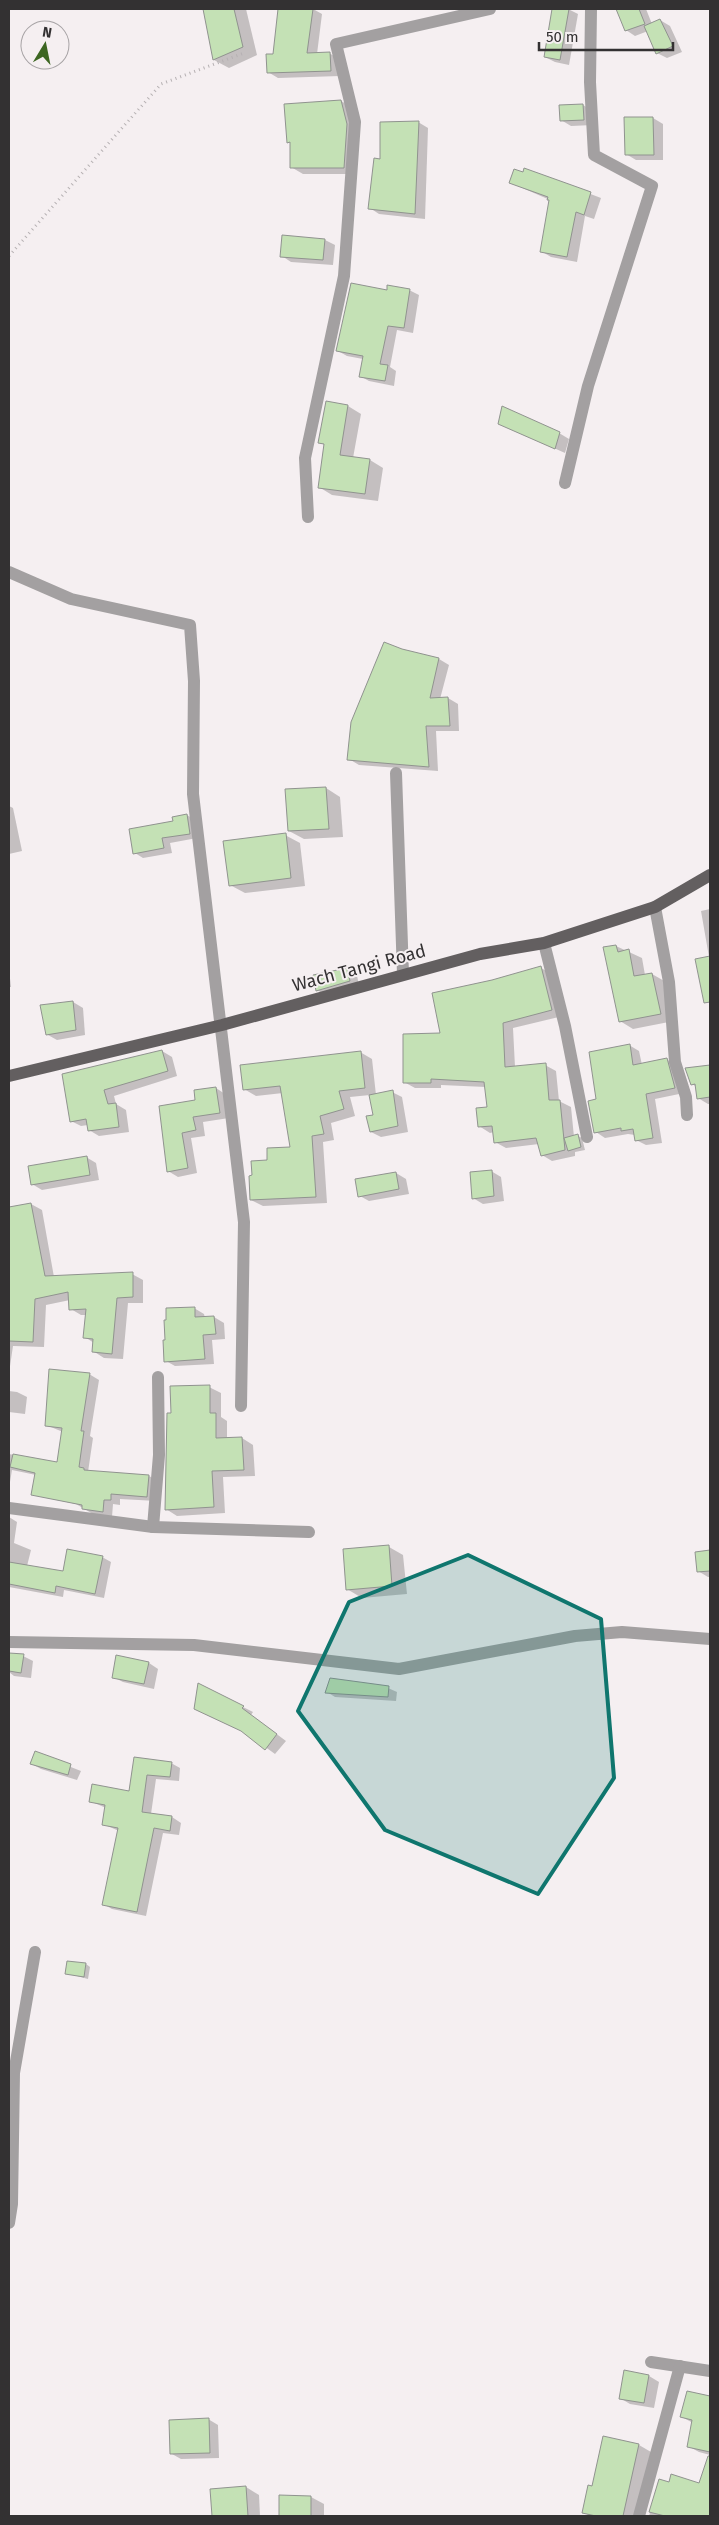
<svg xmlns="http://www.w3.org/2000/svg" width="719" height="2525" viewBox="0 0 719 2525" font-family="'Fira Sans',sans-serif">
  <style>
    .shadow { fill: #0003 }
    .building { fill: #c4e1b5; stroke: #90938f }
    .lines { fill: none; stroke-linecap: round; stroke-linejoin: round }
    .path { stroke: #b6b1b3; stroke-width: 3; stroke-dasharray: 1 4; stroke-linecap: butt }
    .minor { stroke: #a3a0a1; stroke-width: 12 }
    .major { stroke: #635f60; stroke-width: 12 }
    .marked { fill: #0f766e; fill-opacity: 0.2; stroke: #0f766e; stroke-width: 4; stroke-linejoin: round }
    .labels { text-anchor: middle; stroke-width: 4; stroke-linejoin: round; paint-order: stroke }
    .street-label { font-size: 18px; fill: #333132; stroke: #f5eff1 }
  </style>
  <rect width="100%" height="100%" fill="#f5eff1"/>
  <g class="shadow">
    <polygon points="204,9 246,9 257,55 229,68 214,60"/>
    <polygon points="280,9 313,9 322,14 317,54 329,53 339,59 340,76 278,78 268,72 274,55"/>
    <polygon points="554,9 568,9 578,14 569,65 555,62 545,57"/>
    <polygon points="617,9 646,9 652,24 660,20 670,26 682,52 667,58 657,53 648,31 635,36 626,30"/>
    <polygon points="341,101 353,108 356,174 303,174 291,167 291,143 288,142"/>
    <polygon points="583,105 593,111 593,125 571,126 561,120"/>
    <polygon points="626,118 653,118 663,124 663,160 636,160 626,154"/>
    <polygon points="418,122 428,128 425,219 379,214 370,208 381,160"/>
    <polygon points="525,169 601,198 594,219 585,216 577,262 551,257 541,251 550,200 511,183 524,174"/>
    <polygon points="325,240 335,245 333,265 291,262 282,256"/>
    <polygon points="409,290 419,295 413,333 397,330 390,367 396,371 394,386 369,381 360,376 363,359 347,356 338,351"/>
    <polygon points="327,402 348,406 361,414 353,458 370,460 383,468 378,501 332,495 319,487 325,445 319,442"/>
    <polygon points="500,424 559,433 569,439 565,453"/>
    <polygon points="401,650 439,659 449,665 440,699 448,698 458,704 459,731 436,731 438,771 359,765 349,759"/>
    <polygon points="326,788 340,797 343,837 304,839 289,831"/>
    <polygon points="9,806 13,808 22,851 9,854"/>
    <polygon points="187,815 195,820 197,838 170,843 172,853 143,858 135,853 175,822"/>
    <polygon points="285,835 300,843 305,886 245,893 230,885"/>
    <polygon points="710,909 710,986 700,980 709,957 701,911"/>
    <polygon points="616,946 642,958 645,975 652,974 666,982 674,1021 633,1029 620,1021"/>
    <polygon points="541,968 552,974 563,1016 513,1028 515,1067 545,1065 556,1071 559,1101 571,1107 574,1137 578,1136 582,1138 585,1150 575,1152 575,1156 552,1161 542,1155 539,1144 506,1148 495,1142 494,1132 490,1133 479,1126 489,1108 486,1087 441,1085 441,1088 415,1088 404,1082 442,1035 492,981"/>
    <polygon points="347,969 357,975 359,987 327,996 317,990"/>
    <polygon points="9,970 11,987 9,987"/>
    <polygon points="73,1002 83,1008 85,1035 57,1040 48,1035"/>
    <polygon points="629,1045 639,1051 642,1065 666,1059 676,1065 684,1093 655,1099 662,1143 646,1145 636,1140 635,1135 628,1134 605,1138 596,1132"/>
    <polygon points="162,1051 172,1057 177,1076 114,1096 116,1104 126,1110 129,1132 99,1136 89,1130 88,1125 81,1126 71,1121 63,1075"/>
    <polygon points="360,1052 372,1059 376,1095 392,1092 402,1097 408,1132 381,1137 371,1132 375,1116 370,1095 350,1097 355,1116 331,1123 334,1140 323,1142 327,1203 263,1206 251,1200 269,1161 291,1148 283,1093 256,1096 244,1089"/>
    <polygon points="710,1066 710,1104 708,1104 698,1098 697,1087 692,1084 687,1069"/>
    <polygon points="216,1088 225,1094 229,1118 203,1122 205,1136 191,1138 197,1173 178,1177 168,1171 160,1107 197,1101"/>
    <polygon points="86,1157 96,1163 99,1180 42,1190 32,1184"/>
    <polygon points="491,1171 501,1177 504,1201 483,1204 473,1198"/>
    <polygon points="396,1173 406,1179 409,1194 369,1201 360,1196"/>
    <polygon points="31,1204 42,1210 54,1277 132,1274 143,1280 143,1303 128,1303 123,1359 104,1358 93,1351 94,1343 85,1337 86,1315 81,1315 71,1309 70,1300 46,1305 44,1347 13,1346 9,1373 9,1208"/>
    <polygon points="194,1308 204,1314 205,1318 214,1317 224,1323 225,1339 212,1340 214,1364 175,1366 166,1361"/>
    <polygon points="89,1374 99,1380 90,1436 93,1438 88,1472 149,1476 158,1481 157,1501 120,1499 120,1505 113,1504 112,1517 93,1514 76,1504 43,1497 33,1492 36,1475 12,1470 9,1488 9,1454 59,1464 63,1432 46,1425"/>
    <polygon points="209,1387 221,1393 221,1417 227,1421 227,1439 242,1438 253,1445 255,1476 223,1477 225,1513 177,1516 166,1509 172,1414"/>
    <polygon points="9,1391 17,1392 27,1397 25,1414 9,1412"/>
    <polygon points="9,1517 17,1522 14,1543 31,1550 27,1566 64,1572 102,1557 111,1562 104,1598 64,1590 63,1597 9,1587"/>
    <polygon points="389,1547 403,1555 407,1594 362,1598 347,1589"/>
    <polygon points="710,1551 710,1577 708,1577 698,1571 696,1553"/>
    <polygon points="9,1654 23,1656 33,1661 31,1678 14,1676 9,1672"/>
    <polygon points="149,1663 158,1669 154,1689 123,1682 113,1677"/>
    <polygon points="199,1685 253,1712 251,1715 286,1741 275,1754 246,1733 205,1714"/>
    <polygon points="388,1688 397,1692 396,1701 335,1697 327,1692"/>
    <polygon points="35,1753 81,1771 77,1780 41,1769 32,1764"/>
    <polygon points="135,1759 171,1763 180,1768 179,1781 156,1779 151,1814 172,1817 181,1823 179,1835 163,1833 146,1916 112,1909 103,1904 119,1831 103,1824 106,1808 90,1801 130,1793"/>
    <polygon points="86,1964 90,1967 88,1979 66,1973"/>
    <polygon points="625,2372 649,2376 659,2382 654,2408 630,2404 620,2398"/>
    <polygon points="688,2392 710,2398 710,2516 649,2516 660,2481 670,2484 699,2484 710,2455 699,2452 688,2446 693,2423 682,2417"/>
    <polygon points="208,2419 218,2425 219,2458 181,2459 172,2454"/>
    <polygon points="604,2437 639,2445 651,2452 637,2516 590,2516 583,2512 593,2487"/>
    <polygon points="246,2487 259,2495 260,2516 214,2516 211,2490"/>
    <polygon points="280,2496 311,2497 324,2504 324,2516 280,2516"/>
  </g>
  <g class="building">
    <polygon points="203,9 234,9 243,47 213,60"/>
    <polygon points="278,9 313,9 307,53 330,52 331,71 267,73 266,54 273,54"/>
    <polygon points="552,9 569,9 560,60 544,57"/>
    <polygon points="616,9 639,9 645,24 625,31"/>
    <polygon points="660,19 673,46 656,54 644,26"/>
    <polygon points="341,100 347,124 344,168 290,168 290,142 287,143 284,104"/>
    <polygon points="583,104 584,120 560,121 559,105"/>
    <polygon points="624,117 653,117 654,155 625,155"/>
    <polygon points="419,121 415,214 368,209 374,158 380,159 380,122"/>
    <polygon points="524,168 591,192 584,215 576,212 567,257 540,252 549,200 547,200 548,197 509,183 514,169 523,172"/>
    <polygon points="282,235 325,239 323,260 280,257"/>
    <polygon points="351,283 387,290 387,285 410,289 404,328 388,326 380,364 388,365 385,381 359,377 363,356 336,351"/>
    <polygon points="326,401 348,405 340,455 370,459 365,494 318,488 324,444 318,443"/>
    <polygon points="502,406 560,432 555,449 498,424"/>
    <polygon points="384,642 402,649 439,658 430,698 448,697 450,726 426,726 429,767 347,760 351,722"/>
    <polygon points="326,787 329,829 288,831 285,789"/>
    <polygon points="187,814 190,834 162,838 164,848 133,854 129,829 173,821 172,817"/>
    <polygon points="286,833 291,878 229,886 223,841"/>
    <polygon points="616,945 618,952 629,949 634,976 652,973 661,1014 619,1022 603,947"/>
    <polygon points="710,956 710,1002 704,1003 695,959"/>
    <polygon points="541,966 552,1010 503,1023 505,1067 546,1063 549,1100 560,1100 565,1150 541,1156 536,1138 494,1143 492,1126 478,1127 476,1108 487,1107 484,1082 431,1079 431,1083 403,1083 403,1034 440,1033 432,993 492,980"/>
    <polygon points="347,968 350,981 316,991 313,975"/>
    <polygon points="73,1001 76,1030 46,1035 40,1005"/>
    <polygon points="630,1044 633,1065 667,1058 675,1088 646,1094 653,1138 635,1141 633,1129 621,1131 621,1128 594,1133 588,1101 596,1099 589,1052"/>
    <polygon points="162,1050 168,1071 104,1090 108,1104 116,1103 119,1127 88,1131 86,1119 70,1122 62,1074"/>
    <polygon points="361,1051 365,1088 339,1091 344,1109 320,1116 324,1134 312,1136 316,1197 250,1200 249,1176 252,1175 251,1161 267,1160 267,1148 290,1147 280,1086 243,1090 240,1065"/>
    <polygon points="710,1065 710,1097 697,1099 695,1084 691,1085 685,1068"/>
    <polygon points="216,1087 220,1113 193,1117 196,1130 182,1133 188,1168 167,1172 159,1106 195,1100 194,1090"/>
    <polygon points="393,1090 398,1126 370,1132 366,1116 373,1115 369,1095"/>
    <polygon points="578,1134 581,1147 568,1151 564,1138"/>
    <polygon points="87,1156 90,1175 31,1185 28,1166"/>
    <polygon points="492,1170 494,1196 472,1199 470,1172"/>
    <polygon points="396,1172 399,1189 358,1197 355,1179"/>
    <polygon points="31,1203 45,1276 133,1272 133,1297 117,1298 112,1354 92,1352 93,1339 83,1338 86,1309 69,1310 68,1292 35,1299 33,1342 9,1341 9,1207"/>
    <polygon points="195,1307 195,1317 214,1316 216,1334 203,1335 205,1359 164,1362 163,1340 165,1340 164,1320 166,1320 166,1308"/>
    <polygon points="49,1369 90,1373 81,1431 84,1431 79,1467 84,1468 84,1470 149,1475 147,1497 111,1494 111,1500 104,1500 103,1512 82,1509 82,1505 31,1495 35,1473 10,1467 13,1454 57,1462 62,1428 45,1426"/>
    <polygon points="210,1385 210,1413 216,1413 216,1438 242,1437 244,1470 212,1471 214,1507 165,1510 167,1413 171,1413 170,1386"/>
    <polygon points="389,1545 392,1586 346,1590 343,1549"/>
    <polygon points="67,1549 103,1556 95,1594 56,1586 55,1593 9,1584 9,1562 63,1571"/>
    <polygon points="710,1550 710,1571 697,1572 695,1552"/>
    <polygon points="9,1653 24,1654 21,1673 9,1671"/>
    <polygon points="116,1655 149,1662 144,1684 112,1678"/>
    <polygon points="330,1678 389,1686 388,1697 325,1693"/>
    <polygon points="198,1683 244,1706 242,1708 277,1734 265,1750 241,1731 194,1709"/>
    <polygon points="35,1751 71,1764 68,1775 30,1764"/>
    <polygon points="134,1757 172,1762 170,1777 147,1775 142,1812 172,1816 170,1831 154,1828 137,1912 102,1905 118,1828 102,1825 105,1805 89,1802 92,1784 129,1791"/>
    <polygon points="67,1961 86,1963 84,1977 65,1974"/>
    <polygon points="624,2370 649,2375 644,2403 619,2399"/>
    <polygon points="687,2391 710,2396 710,2452 687,2447 692,2420 680,2417"/>
    <polygon points="209,2418 210,2453 170,2454 169,2420"/>
    <polygon points="603,2436 639,2444 623,2516 596,2516 582,2513 588,2485 592,2486"/>
    <polygon points="708,2456 710,2456 710,2516 665,2516 649,2512 659,2479 669,2482 671,2474 699,2483"/>
    <polygon points="246,2486 248,2516 212,2516 210,2489"/>
    <polygon points="279,2495 311,2496 311,2516 279,2516"/>
  </g>
  <g class="lines">
    <polyline class="path" points="9,256 161,84 244,53"/>
    <g class="minor">
      <polyline points="565,483 588,386 652,186 594,155 590,82 591,9"/>
      <polyline points="308,517 305,458 344,276 355,122 336,44 490,9"/>
      <polyline points="9,572 71,599 190,625 194,681 193,794 244,1222 241,1406"/>
      <polyline points="396,773 403,974"/>
      <polyline points="655,907 669,982 675,1062 686,1097 687,1115"/>
      <polyline points="544,943 565,1026 587,1137"/>
      <polyline points="9,1508 153,1527 309,1532"/>
      <polyline points="153,1527 159,1455 158,1377"/>
      <polyline points="9,1642 194,1645 399,1669 575,1636 622,1632 710,1639"/>
      <polyline points="9,2223 12,2204 14,2073 35,1952"/>
      <polyline points="651,2362 710,2371"/>
      <polyline points="639,2516 680,2366"/>
    </g>
    <polyline class="major" points="9,1076 222,1025 480,954 544,943 655,907 710,875"/>
  </g>
  <path class="marked" d="M468,1555L601,1619L614,1778L538,1894L385,1830L298,1711L349,1602Z"/>
  <g class="labels">
    <g class="street-label">
      <text transform="translate(359 968) rotate(-15)" y="6">Wach Tangi Road</text>
    </g>
  </g>
  <rect width="719" height="2525" fill="none" stroke="#333132" stroke-width="20"/>
  <g transform="translate(45 45) rotate(10)"><circle r="24" fill="#f5eff1" stroke="#a7a3a5"/>
  <path d="M0-4L9 19L0 12L-9 19Z" fill="#3d6622"/>
  <text y="-8" font-size="14" font-weight="bold" text-anchor="middle" fill="#333132">N</text>
  </g>
  <path d="M539 42v8h134v-8" fill="none" stroke="#333132" stroke-width="2.5"/>
  <text x="546" y="42" font-size="15" fill="#333132" stroke="#f5eff1" stroke-width="4" paint-order="stroke">50 m</text>
</svg>
